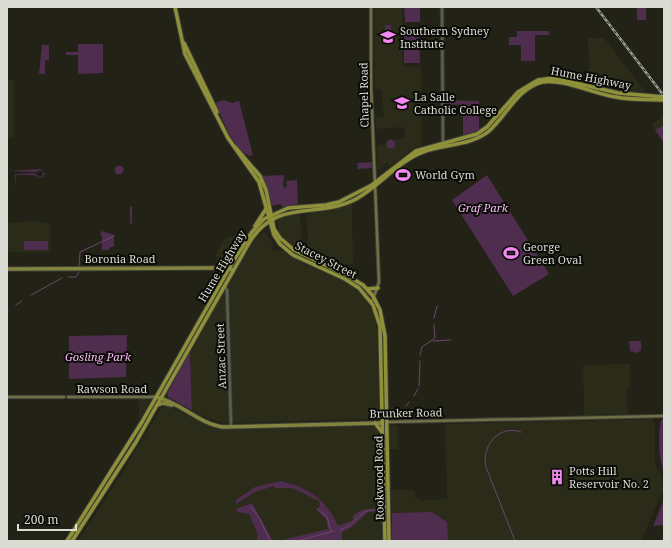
<svg xmlns="http://www.w3.org/2000/svg" width="671" height="548" viewBox="0 0 671 548" font-family="'Noto Serif',serif">
  <style>
    .built { fill: #2a2b19 }
    .green { fill: #4f2d4e }
    .lines { fill: none; stroke-linecap: round; stroke-linejoin: round }
    .stream { stroke: #6e466d; stroke-width: 1 }
    .tertiary-casing { stroke: #3d3e35; stroke-width: 4.5 }
    .secondary-casing { stroke: #3d3e35; stroke-width: 4.5 }
    .primary-casing { stroke: #3d3e35; stroke-width: 5.5 }
    .trunk-casing { stroke: #3d3e35; stroke-width: 5.5 }
    .tertiary { stroke: #5c5d4f; stroke-width: 2.5 }
    .secondary { stroke: #6f7047; stroke-width: 2.5 }
    .primary { stroke: #81833f; stroke-width: 3.5 }
    .trunk { stroke: #8e903a; stroke-width: 3.5 }
    .rail-casing { stroke: #9f9f96; stroke-width: 2.5 }
    .rail { stroke: #0b0b07; stroke-width: 1; stroke-dasharray: 3; stroke-linecap: butt }
    .labels { text-anchor: middle; stroke-width: 4; stroke-linejoin: round; paint-order: stroke }
    .poi-label { font-size: 11px; fill: #dadbd3; stroke: #0b0b07; text-anchor: start }
    .street-label { font-size: 11px; fill: #dadbd3; stroke: #0b0b07 }
    .park-label { font-size: 11px; font-style: italic; fill: #fbbbf9; stroke: #0b0b07 }
  </style>
  <rect width="100%" height="100%" fill="#222217"/>
  <g class="built">
    <polygon points="374,7 402,7 403,67 421,67 422,145 414,148 389,167 388,162 378,170 377,146 405,137 404,127 376,129 376,117 384,116 381,89 375,89"/>
    <polygon points="588,38 604,38 645,91 629,92 589,82"/>
    <rect x="7" y="80" width="7" height="58"/>
    <polygon points="664,116 664,125 655,130 652,124"/>
    <polygon points="352,203 353,264 329,264 308,254 307,214 333,210"/>
    <polygon points="300,213 302,238 297,243 296,249 279,234 277,219 288,215"/>
    <polygon points="31,221 50,223 50,253 7,252 7,223"/>
    <polygon points="264,232 273,243 273,251 284,251 302,262 302,264 310,266 349,284 363,295 374,313 377,332 379,419 223,423 209,419 192,410 190,350 246,252 252,243"/>
    <polygon points="231,236 244,238 228,264 217,264 216,255 219,248 225,239"/>
    <polygon points="630,364 630,387 628,387 626,396 628,414 584,415 583,365"/>
    <polygon points="139,399 151,399 140,421 139,421"/>
    <polygon points="163,405 166,405 216,429 376,426 379,431 380,484 377,484 382,508 382,541 78,541 127,465"/>
    <polygon points="399,407 399,419 388,419 388,408"/>
    <polygon points="652,419 655,423 655,464 664,481 664,488 641,541 392,541 391,490 415,490 415,498 419,498 419,500 447,499 445,424"/>
    <polygon points="398,425 398,449 390,449 389,426"/>
  </g>
  <g class="green">
    <polygon points="404,7 420,7 420,22 405,22"/>
    <rect x="637" y="7" width="9" height="13"/>
    <rect x="385" y="25" width="6" height="13"/>
    <polygon points="404,31 419,31 420,63 404,63"/>
    <polygon points="517,31 549,31 549,35 535,35 535,61 521,61 521,45 509,45 509,37 517,37"/>
    <polygon points="78,44 103,44 103,73 78,74 78,55 66,55 66,52 78,52"/>
    <polygon points="42,45 49,45 49,60 45,60 45,74 39,74"/>
    <path d="M224,100L232,103L239,101L253,155L249,156C231,146 224,122 216,104L217,102Z"/>
    <polygon points="445,100 479,101 479,130 463,136 463,105 445,104"/>
    <polygon points="664,125 664,143 655,130"/>
    <circle cx="391" cy="144" r="4.5"/>
    <polygon points="372,162 372,168 358,169 357,163"/>
    <circle cx="119" cy="170" r="4.5"/>
    <polygon points="41,169 45,174 42,178 33,175 16,175 15,189 15,174 34,173 40,177 43,175 43,172 40,170 37,172 7,171"/>
    <polygon points="284,175 283,186 285,188 287,186 286,181 297,180 298,204 282,207 281,204 270,206 262,176"/>
    <polygon points="487,175 549,274 513,296 452,200"/>
    <polygon points="102,231 114,235 114,247 110,247 109,250 102,250 102,237 100,234"/>
    <rect x="24" y="241" width="24" height="9"/>
    <polygon points="127,335 126,377 69,379 69,336"/>
    <polygon points="629,341 641,341 641,350 637,353 630,351"/>
    <polygon points="190,350 192,410 168,397 167,394"/>
    <path d="M661,420H664V471C658,460 658,433 661,420Z"/>
    <path d="M281,481C309,488 326,499 338,526L353,520V515L362,510L382,509V511L368,512L352,527L342,532V541H278L328,529L326,519L317,510L320,505L319,501L292,488H275L274,486L255,492L236,504V500L255,487Z"/>
    <polygon points="664,499 664,525 653,526"/>
    <polygon points="252,503 273,541 257,541 257,532 249,514 237,512 236,509"/>
    <polygon points="432,512 447,522 448,541 392,541 392,513"/>
  </g>
  <g class="lines">
    <g class="stream">
      <polyline points="131,207 131,223"/>
      <polyline points="79,266 80,252 114,236"/>
      <polyline points="68,277 76,277 79,272"/>
      <polyline points="31,295 62,278"/>
      <polyline points="16,305 22,301"/>
      <polyline points="7,310 8,310"/>
      <polyline points="434,318 437,306"/>
      <polyline points="433,341 451,340"/>
      <polyline points="420,355 422,347 435,338 434,324"/>
      <polyline points="419,386 420,361"/>
      <polyline points="414,396 418,389"/>
      <polyline points="406,406 409,402"/>
      <polyline points="399,419 399,416"/>
      <polyline points="251,507 260,519 270,541"/>
      <polyline points="317,509 327,517 331,531"/>
      <polyline points="340,530 349,526 364,512 368,510 382,510"/>
      <polyline points="297,541 334,531"/>
      <path d="M515,541L486,467C481,446 499,424 521,432"/>
    </g>
    <g class="tertiary-casing">
      <g id="tertiary">
        <polyline points="442,7 443,143"/>
        <polyline points="224,286 227,290 231,426"/>
      </g>
    </g>
    <g class="secondary-casing">
      <g id="secondary">
        <polyline points="371,7 371,87 379,282 372,302"/>
        <polyline points="7,397 64,397"/>
        <polyline points="68,397 156,397"/>
        <polyline points="387,422 664,416"/>
      </g>
    </g>
    <g class="primary-casing">
      <g id="primary">
        <polyline points="7,269 208,268 226,268 233,270"/>
        <path d="M156,397C180,402 199,424 223,427L382,423"/>
        <polyline points="157,405 163,403 172,405"/>
      </g>
    </g>
    <g class="trunk-casing">
      <g id="trunk">
        <polyline points="175,7 185,54 228,138 259,182 274,235 280,244 293,255 345,279 359,288 373,305 380,326 385,541"/>
        <polyline points="184,43 217,112"/>
        <polyline points="235,147 260,176 266,190 274,229 280,238 294,250 348,276 363,285 373,296 380,310 385,336 389,541"/>
        <polyline points="255,226 266,209"/>
        <polyline points="367,289 378,288"/>
        <polyline points="375,423 382,432"/>
        <polyline points="379,487 384,498"/>
        <polyline points="67,541 142,422 234,260 252,232 264,219 288,208 326,205 339,202 372,185 416,151 477,134 487,127 518,92 538,80 554,78 618,93 664,97"/>
        <path d="M72,541L136,442L249,243C277,197 315,220 356,199C378,187 400,160 423,152C444,144 471,146 489,131C506,116 518,88 542,82C564,78 593,94 616,97C631,100 648,99 664,100"/>
      </g>
    </g>
    <use href="#tertiary" class="tertiary"/>
    <use href="#secondary" class="secondary"/>
    <use href="#primary" class="primary"/>
    <use href="#trunk" class="trunk"/>
    <g class="rail-casing">
      <polyline id="rail" points="596,7 664,96"/>
    </g>
    <use href="#rail" class="rail"/>
  </g>
  <defs>
    <g id="university-bare" transform="scale(1.2)"><path d="M0-5L7-2L0 1L-7-2ZM-4 1L0 2.5L4 1V4Q0 6-4 4Z" fill="#f38af1" stroke="#0b0b07" stroke-width="2.5" paint-order="stroke"/></g>
    <g id="school-bare" transform="scale(1.2)"><path d="M0-5L7-2L0 1L-7-2ZM-4 1L0 2.5L4 1V4Q0 6-4 4Z" fill="#f38af1" stroke="#0b0b07" stroke-width="2.5" paint-order="stroke"/></g>
    <g id="stadium-bare" transform="scale(1.2)"><path d="M0-5a6.5 5 0 1 0 0 10a6.5 5 0 1 0 0-10ZM-3.5-1.8h7v3.6h-7Z" fill="#f38af1" stroke="#0b0b07" stroke-width="2.5" paint-order="stroke"/></g>
    <g id="building-bare" transform="scale(1.2)"><path d="M-4-6H4V6H1V3H-1V6H-4ZM-2.5-4.3h1.7v1.8h-1.7ZM.8-4.3h1.7v1.8H.8ZM-2.5-1h1.7V.8h-1.7ZM.8-1h1.7V.8H.8Z" fill="#f38af1" stroke="#0b0b07" stroke-width="2.5" paint-order="stroke"/></g>
  </defs>
  <g fill-rule="evenodd">
    <use href="#university-bare" x="388" y="37"/>
    <use href="#school-bare" x="402" y="103"/>
    <use href="#stadium-bare" x="403" y="175"/>
    <use href="#stadium-bare" x="511" y="253"/>
    <use href="#building-bare" x="557" y="477"/>
  </g>
  <g class="labels">
    <g class="poi-label">
      <text x="400" y="35">Southern Sydney<tspan x="400" dy="13">Institute</tspan></text>
      <text x="414" y="101">La Salle<tspan x="414" dy="13">Catholic College</tspan></text>
      <text x="415" y="179">World Gym</text>
      <text x="523" y="251">George<tspan x="523" dy="13">Green Oval</tspan></text>
      <text x="569" y="475">Potts Hill<tspan x="569" dy="13">Reservoir No. 2</tspan></text>
    </g>
    <g class="street-label">
      <text transform="translate(591 78) rotate(11)" y="4">Hume Highway</text>
      <text transform="translate(364 95) rotate(-91)" y="4">Chapel Road</text>
      <text x="120" y="263">Boronia Road</text>
      <text transform="translate(326 260) rotate(27)" y="4">Stacey Street</text>
      <text transform="translate(222 266) rotate(-59)" y="4">Hume Highway</text>
      <text transform="translate(221 356) rotate(-92)" y="4">Anzac Street</text>
      <text x="112" y="393">Rawson Road</text>
      <text transform="translate(406 413) rotate(-1)" y="4">Brunker Road</text>
      <text transform="translate(379 478) rotate(-91)" y="4">Rookwood Road</text>
    </g>
    <g class="park-label">
      <text x="483" y="212">Graf Park</text>
      <text x="98" y="361">Gosling Park</text>
    </g>
  </g>
  <rect width="671" height="548" fill="none" stroke="#dadbd3" stroke-width="16"/>
  <path d="M18 524v6h58v-6" fill="none" stroke="#dadbd3" stroke-width="2"/>
  <text x="24" y="524" font-size="12" fill="#dadbd3" stroke="#0b0b07" stroke-width="3" paint-order="stroke">200 m</text>
</svg>
